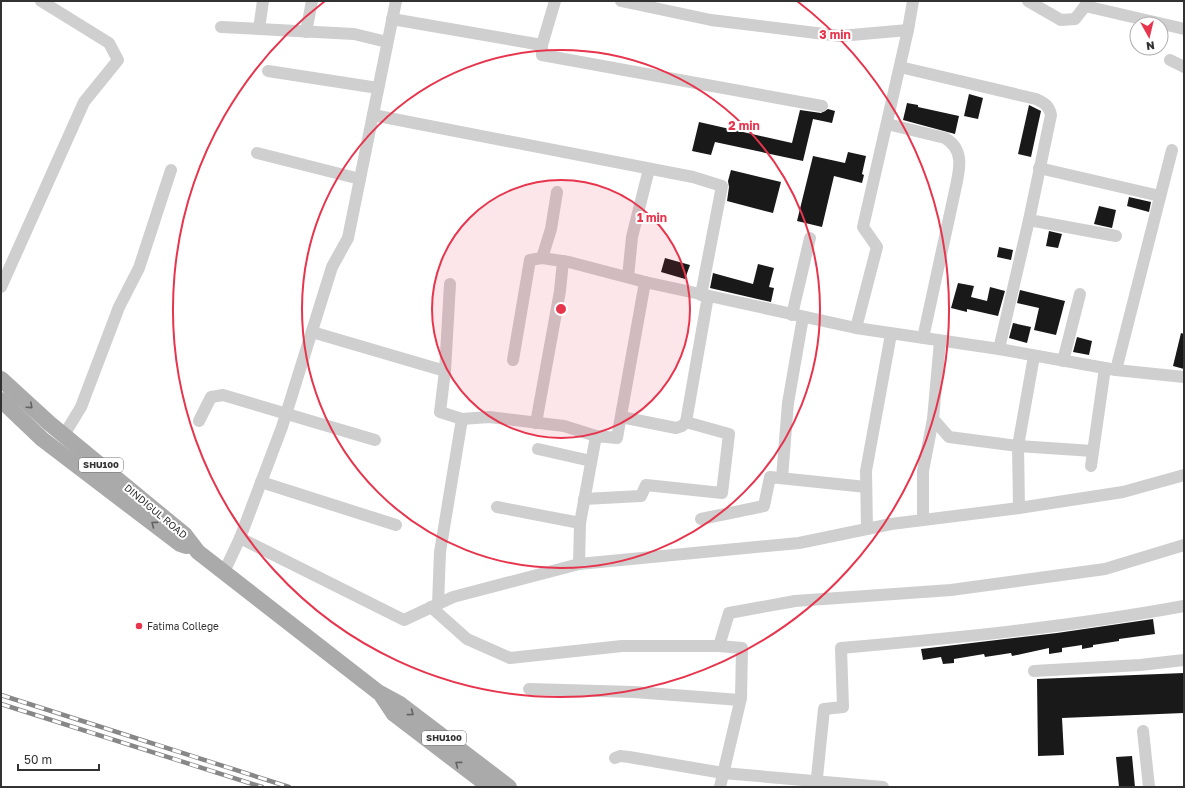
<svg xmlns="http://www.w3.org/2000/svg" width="1185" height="788" viewBox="0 0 1185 788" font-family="'Golos Text',sans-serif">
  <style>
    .building { fill: #191919 }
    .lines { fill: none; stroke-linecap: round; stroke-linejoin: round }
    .minor { stroke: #cfcfcf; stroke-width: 12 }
    .major { stroke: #aaa; stroke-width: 16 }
    .rail-casing { stroke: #878787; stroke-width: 4.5 }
    .rail { stroke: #fff; stroke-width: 3; stroke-dasharray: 9; stroke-linecap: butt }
    .oneway { stroke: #626262 }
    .ring { fill: none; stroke: #e7354d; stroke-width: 2 }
    .poi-dot { fill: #e7354d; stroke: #fff; stroke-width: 1.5 }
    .labels { text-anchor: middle; stroke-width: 4; stroke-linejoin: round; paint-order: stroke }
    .shield { fill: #fff; stroke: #707070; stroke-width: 1 }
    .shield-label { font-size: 9px; font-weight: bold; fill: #323232 }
    .street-label { font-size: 10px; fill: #323232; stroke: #fff }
    .poi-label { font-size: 10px; fill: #323232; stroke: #fff; text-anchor: start }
    .centre { fill: #e7354d; stroke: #fff; stroke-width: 2 }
    .ring-label { font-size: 12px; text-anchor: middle; font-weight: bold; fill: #e7354d; stroke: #fff; stroke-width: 4; stroke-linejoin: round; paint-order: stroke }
  </style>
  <rect width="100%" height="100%" fill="#fff"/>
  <g class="building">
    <polygon points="969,94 983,98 978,119 964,116"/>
    <polygon points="907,103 918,105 918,107 959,116 955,134 903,120"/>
    <polygon points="1029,105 1041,111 1031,157 1018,154"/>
    <polygon points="828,109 835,111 832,123 813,119 803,161 715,142 711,155 692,151 699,122 792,143 800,110 821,113"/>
    <polygon points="848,152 866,156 862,174 864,175 862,183 834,176 822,227 797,221 813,156 845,163"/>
    <polygon points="731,170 781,182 773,213 727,201 729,187 728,181"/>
    <polygon points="1129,197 1151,202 1149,212 1127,206"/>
    <polygon points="1099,206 1116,210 1112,228 1094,224"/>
    <polygon points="1049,231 1062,234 1058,248 1046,246"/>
    <polygon points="999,247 1013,250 1011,260 997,257"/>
    <polygon points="665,258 690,265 685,279 661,272"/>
    <polygon points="758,264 774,268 769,287 774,288 771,302 710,288 713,273 753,284"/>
    <polygon points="958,283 974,286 971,297 987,301 990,287 1005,291 998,316 967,309 967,312 951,308"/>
    <polygon points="1020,290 1065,301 1056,335 1034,330 1039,308 1017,303"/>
    <polygon points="1013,323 1031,327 1027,343 1009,338"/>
    <polygon points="1181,333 1184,334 1184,369 1173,366"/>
    <polygon points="1077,337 1092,341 1089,355 1073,352"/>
    <polygon points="1153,619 1155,634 1119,639 1119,641 1093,645 1093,647 1082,649 1082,645 1062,648 1062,652 1049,654 1049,648 1012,656 1011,653 985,657 984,654 954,659 954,663 943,664 941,657 923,660 921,649 1057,633"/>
    <polygon points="1184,673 1184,713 1062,718 1064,755 1038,756 1037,679"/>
    <polygon points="1132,756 1135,787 1119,787 1116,757"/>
  </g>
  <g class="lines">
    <g class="minor">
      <polyline points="621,1 711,20 840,36 908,30"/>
      <polyline points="1028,1 1061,20 1075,19 1089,1"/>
      <polyline points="1085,6 1184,29"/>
      <polyline points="392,19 542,45 555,1"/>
      <polyline points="221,27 354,34 387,42"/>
      <polyline points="259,29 263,1"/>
      <polyline points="306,32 312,1"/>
      <polyline points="542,45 542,55 822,106"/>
      <polyline points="1170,60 1184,67"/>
      <path d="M900,67L1036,99C1044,103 1049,105 1051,115L1029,220L999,349"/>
      <polyline points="268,71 378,88"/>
      <polyline points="373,115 693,177 722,186 701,295"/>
      <path d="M887,124L945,138C964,149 960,168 956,186L923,338"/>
      <polyline points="257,153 360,179"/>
      <polyline points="1039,168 1160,196"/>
      <polyline points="1029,220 1116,236"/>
      <polyline points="542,258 551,229 557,192"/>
      <polyline points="628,277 632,237 649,169"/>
      <polyline points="450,284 445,371 440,412 462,419 489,417 564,426 596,436"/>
      <polyline points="1,287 84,102 118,60 109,43 41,1"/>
      <polyline points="792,315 810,238"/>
      <polyline points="856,328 877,247 863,227 908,30 913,1"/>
      <polyline points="312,332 445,371"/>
      <polyline points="940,341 933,419 949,437 1018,446 1093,451"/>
      <polyline points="513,360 530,260 542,258 569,262 645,282 856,328 999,349 1116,370 1184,377"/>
      <polyline points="1063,361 1080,294"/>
      <polyline points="1116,370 1172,150"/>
      <polyline points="621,417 676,428 682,426 686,422 708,296"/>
      <polyline points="199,421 211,397 223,395 375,440"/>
      <polyline points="536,423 560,291 563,261"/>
      <polyline points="64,435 81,407 119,307 139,268 171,170"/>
      <polyline points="538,449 591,461"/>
      <polyline points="1091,466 1105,368"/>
      <polyline points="782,478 788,403 803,317"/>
      <polyline points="261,482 396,525"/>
      <polyline points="584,499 641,496 646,485 722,493 729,434 686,422"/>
      <polyline points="497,507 580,523"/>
      <polyline points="1019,508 1018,446 1034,356"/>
      <polyline points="701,519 764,506 770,477 866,487"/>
      <polyline points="923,520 923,471 933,419"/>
      <polyline points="867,529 866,471 891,334"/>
      <polyline points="240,538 404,620 453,597 579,564 799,543 891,524 1019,508 1123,492 1184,475"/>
      <polyline points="579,564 580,523 596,436 617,438 645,282"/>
      <polyline points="224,572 240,538 282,427 332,267 348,238 396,1"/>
      <polyline points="438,604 440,552 462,419"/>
      <polyline points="431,607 467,639 510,658 622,646 719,646 729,613 795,601 951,590 1105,569 1184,545"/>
      <polyline points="719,646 742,648 741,698 720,787"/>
      <polyline points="1034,671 1140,665 1184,660"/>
      <polyline points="529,689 634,692 740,700"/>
      <polyline points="1143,731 1149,787"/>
      <polyline points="615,758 620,756 629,757 723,773 883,787"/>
      <path d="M816,787L824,709L843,707L841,648C956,638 1070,627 1184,606"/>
    </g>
    <g class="major">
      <polyline points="1,379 49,423 185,535 198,552 378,692 400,704 509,787"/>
      <polyline points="1,400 42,439 180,544 186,546"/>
      <polyline points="382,696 394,714 490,787"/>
    </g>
    <g class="rail-casing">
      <g id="rail">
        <polyline points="1,695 289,787"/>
        <polyline points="1,704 262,787"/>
      </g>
    </g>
    <use href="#rail" class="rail"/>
  </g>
  <defs><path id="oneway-chevron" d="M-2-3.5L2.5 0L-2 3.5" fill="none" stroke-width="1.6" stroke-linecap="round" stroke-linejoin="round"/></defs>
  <g class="oneway">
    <use href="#oneway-chevron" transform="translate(30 406) rotate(42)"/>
    <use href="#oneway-chevron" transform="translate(154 524) rotate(-143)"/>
    <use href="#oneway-chevron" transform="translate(411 713) rotate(37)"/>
    <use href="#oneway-chevron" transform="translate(458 764) rotate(-143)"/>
  </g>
  <circle cx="561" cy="309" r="129" fill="#e7354d" fill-opacity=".12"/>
  <g class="ring">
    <circle cx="561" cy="309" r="129"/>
    <circle cx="561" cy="309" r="259"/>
    <path d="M797 1A388 388 0 1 1 325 1"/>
  </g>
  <circle class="poi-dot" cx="139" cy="626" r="4"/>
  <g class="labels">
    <g class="shield">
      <rect x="79" y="458" width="44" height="14" rx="3"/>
      <rect x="422" y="731" width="44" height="14" rx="3"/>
    </g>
    <g class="shield-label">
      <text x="101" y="468">SHU100</text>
      <text x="444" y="741">SHU100</text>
    </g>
    <g class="street-label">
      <text transform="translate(156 511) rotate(40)" y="4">DINDIGUL ROAD</text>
    </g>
    <g class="poi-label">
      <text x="147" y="630">Fatima College</text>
    </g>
  </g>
  <circle cx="561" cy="309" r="6" class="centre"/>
  <g class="ring-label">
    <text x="835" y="39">3 min</text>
    <text x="744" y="130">2 min</text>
    <text x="652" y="222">1 min</text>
  </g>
  <rect width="1185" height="788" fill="none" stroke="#323232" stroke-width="4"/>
  <g transform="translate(1149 36) rotate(172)"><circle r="19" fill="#ffffff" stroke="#adadad"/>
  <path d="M0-3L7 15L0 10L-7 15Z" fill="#e7354d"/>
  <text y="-6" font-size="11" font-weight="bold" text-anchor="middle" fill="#323232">N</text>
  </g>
  <path d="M18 764v6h81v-6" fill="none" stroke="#323232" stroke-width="2"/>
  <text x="24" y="764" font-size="12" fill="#323232" stroke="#ffffff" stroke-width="3" paint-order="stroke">50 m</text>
</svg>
